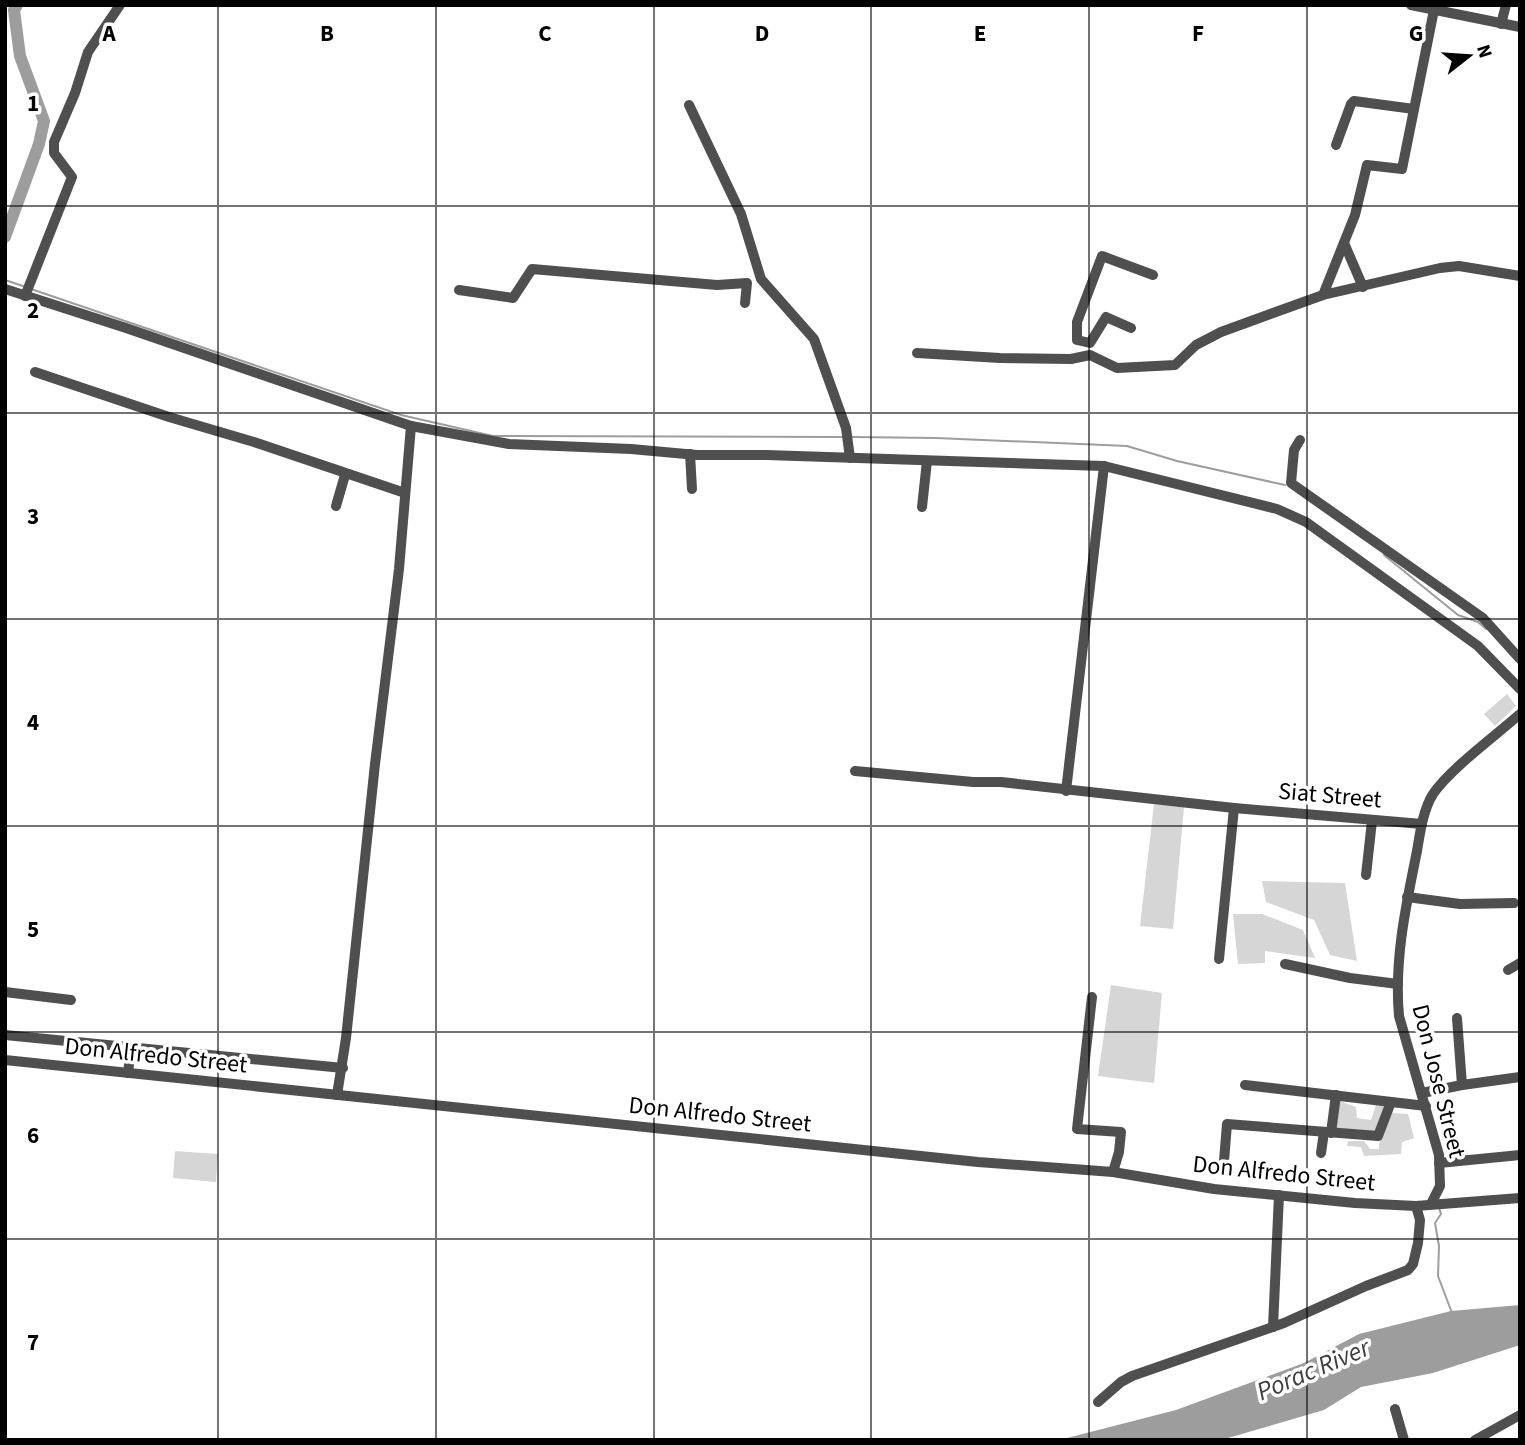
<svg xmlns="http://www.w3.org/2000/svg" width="1525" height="1445" viewBox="0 0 1525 1445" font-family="'Source Sans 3',sans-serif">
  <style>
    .green { fill: #d6d6d6 }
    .water { fill: #9d9d9d }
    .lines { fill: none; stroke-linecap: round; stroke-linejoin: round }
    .stream { stroke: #9d9d9d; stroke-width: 2 }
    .river { stroke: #9d9d9d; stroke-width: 12 }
    .minor { stroke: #4f4f4f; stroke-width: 10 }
    .grid { fill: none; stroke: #000; stroke-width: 2; stroke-opacity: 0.55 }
    .labels { text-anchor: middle; stroke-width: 7; stroke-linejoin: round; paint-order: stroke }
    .street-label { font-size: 24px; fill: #000; stroke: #fff }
    .water-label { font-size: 26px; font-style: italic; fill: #3e3e3e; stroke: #fff }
    .grid-label { font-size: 23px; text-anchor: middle; font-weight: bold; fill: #000; stroke: #fff; stroke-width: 7; stroke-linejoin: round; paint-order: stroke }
  </style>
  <rect width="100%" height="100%" fill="#fff"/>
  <g class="green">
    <polygon points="1507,694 1516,706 1495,726 1484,714"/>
    <polygon points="1154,804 1184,807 1173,929 1140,926"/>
    <polygon points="1262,881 1345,883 1357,961 1330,955 1314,920 1266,902"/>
    <polygon points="1233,914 1262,914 1303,930 1315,958 1265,951 1265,963 1238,964"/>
    <polygon points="1111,985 1162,993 1154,1083 1098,1076"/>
    <polygon points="1337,1100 1356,1107 1357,1118 1371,1120 1376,1105 1387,1106 1376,1134 1335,1129"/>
    <path d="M1392,1113L1408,1114L1414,1138L1402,1142L1401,1154L1364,1156L1361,1147L1347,1146L1348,1141H1364L1370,1149H1379C1378,1136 1389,1125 1392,1113Z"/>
    <polygon points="175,1151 218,1154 216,1182 173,1178"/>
  </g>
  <polygon class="water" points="1520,1305 1520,1345 1433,1373 1361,1387 1324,1410 1221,1440 1051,1440 1067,1438 1176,1410 1304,1363 1359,1334 1451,1311"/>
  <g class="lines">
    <g class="stream">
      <polyline points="5,280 23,286"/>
      <polyline points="31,289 401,415 493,436 842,437"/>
      <polyline points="852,437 936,438 1127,446 1177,461 1285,485"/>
      <polyline points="1384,555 1458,615 1478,622 1486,629"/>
      <polyline points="1439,1208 1441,1214 1435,1223 1439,1246 1438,1276 1452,1313"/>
    </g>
    <polyline class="river" points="5,237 39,144 44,121 20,56 14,10 17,5"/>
    <g class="minor">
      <polyline points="1411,5 1520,27"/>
      <polyline points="1501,24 1506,5"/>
      <polyline points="689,105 741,214 761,279 814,339 846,428 850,458"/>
      <polyline points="1336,145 1351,104 1354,101 1414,109"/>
      <polyline points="1344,243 1363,287"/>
      <polyline points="5,289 126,328 411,426 509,444 631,449 697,455 766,455 1104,466 1277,509 1306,522 1478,646 1520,689"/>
      <polyline points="459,290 513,298 532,269 717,285 747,283 745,303"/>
      <polyline points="1323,295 1355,215 1367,165 1402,169 1434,10"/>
      <polyline points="25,296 72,177 54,153 54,142 75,93 88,52 120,5"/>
      <polyline points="1131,328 1106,317 1090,343 1077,340 1077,322 1102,256 1153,275"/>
      <polyline points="917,353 1000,358 1071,359 1090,355 1117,368 1175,365 1196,345 1221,332 1273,313 1323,295 1440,268 1459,266 1520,276"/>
      <polyline points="35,372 169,417 254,442 405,493"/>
      <polyline points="1300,440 1294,450 1291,483 1483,618 1520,659"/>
      <polyline points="690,454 692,489"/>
      <polyline points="336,506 345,475"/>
      <polyline points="922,507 927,461"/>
      <polyline points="855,771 973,782 1001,782 1234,808 1422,824"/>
      <polyline points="1066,791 1104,466"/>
      <polyline points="1366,875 1372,821"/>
      <polyline points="1407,897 1460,904 1514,903"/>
      <polyline points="1219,959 1234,808"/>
      <polyline points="1285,964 1350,978 1398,984"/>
      <polyline points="1508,970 1520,963"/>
      <polyline points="5,992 71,1000"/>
      <polyline points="1092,997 1077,1129 1121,1132 1119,1152 1113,1172"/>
      <polyline points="1457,1018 1462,1085"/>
      <polyline points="5,1035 343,1068"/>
      <polyline points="5,1060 978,1162 1113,1172 1214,1189 1355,1203 1416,1206 1520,1198"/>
      <polyline points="128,1073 131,1048"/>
      <polyline points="1245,1085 1426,1106"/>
      <polyline points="1422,1093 1462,1085 1520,1077"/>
      <polyline points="337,1095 346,1038 375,764 399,569 411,426"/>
      <polyline points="1331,1133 1336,1095"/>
      <polyline points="1321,1153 1324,1132"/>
      <polyline points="1224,1161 1227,1124 1378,1136 1391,1102"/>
      <polyline points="1439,1163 1520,1155"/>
      <path d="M1431,1204L1440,1186L1439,1155L1399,1016C1394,960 1406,905 1417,851C1420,833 1423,810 1433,794C1450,769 1495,736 1520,714"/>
      <polyline points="1273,1327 1279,1195"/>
      <polyline points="1098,1402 1121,1382 1132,1376 1284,1323 1366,1286 1408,1270 1413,1264 1418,1243 1420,1220 1416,1206"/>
      <polyline points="1395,1409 1404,1440"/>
      <polyline points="1475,1440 1520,1415"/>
    </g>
  </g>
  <path class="grid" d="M218,5V1440M436,5V1440M654,5V1440M871,5V1440M1089,5V1440M1307,5V1440M5,206H1520M5,413H1520M5,619H1520M5,826H1520M5,1032H1520M5,1239H1520"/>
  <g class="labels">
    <g class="street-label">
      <text transform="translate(1330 795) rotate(5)" y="8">Siat Street</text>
      <text transform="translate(156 1055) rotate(6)" y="8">Don Alfredo Street</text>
      <text transform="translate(1439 1081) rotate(76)" y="8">Don Jose Street</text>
      <text transform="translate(720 1114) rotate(6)" y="8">Don Alfredo Street</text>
      <text transform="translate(1284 1173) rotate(6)" y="8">Don Alfredo Street</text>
    </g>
    <g class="water-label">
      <text transform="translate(1313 1369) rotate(-23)" y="9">Porac River</text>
    </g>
  </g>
  <g class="grid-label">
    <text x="109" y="41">A</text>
    <text x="327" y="41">B</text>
    <text x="545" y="41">C</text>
    <text x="762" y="41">D</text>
    <text x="980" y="41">E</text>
    <text x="1198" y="41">F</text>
    <text x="1416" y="41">G</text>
    <text x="33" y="111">1</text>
    <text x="33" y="318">2</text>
    <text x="33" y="524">3</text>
    <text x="33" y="730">4</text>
    <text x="33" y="937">5</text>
    <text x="33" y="1143">6</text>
    <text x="33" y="1350">7</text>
  </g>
  <rect width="1525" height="1445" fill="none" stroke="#000000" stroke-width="14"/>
  <g transform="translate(1469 56) rotate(73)" stroke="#ffffff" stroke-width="5" paint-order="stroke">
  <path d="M0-5L12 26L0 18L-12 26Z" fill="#000000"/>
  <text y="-10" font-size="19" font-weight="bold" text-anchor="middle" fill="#000000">N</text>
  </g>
</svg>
